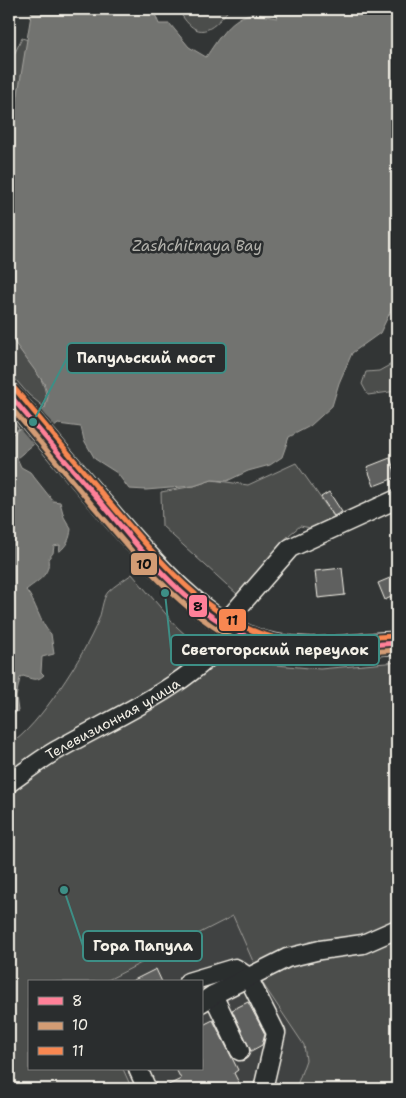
<svg xmlns="http://www.w3.org/2000/svg" width="406" height="1098" viewBox="0 0 406 1098" font-family="'Shantell Sans',sans-serif">
  <style>
    .built { fill: #404242 }
    .green { fill: #4b4d4c; stroke: #a09f9a }
    .water { fill: #727370; stroke: #a6a5a0 }
    .pier { fill: #323535 }
    .building { fill: #5f605f; stroke: #f4f1e8 }
    .lines { fill: none; stroke-linecap: round; stroke-linejoin: round }
    .minor-casing { stroke: #f4f1e8; stroke-width: 21 }
    .major-casing { stroke: #f4f1e8; stroke-width: 25 }
    .minor { stroke: #2a2d2e; stroke-width: 18 }
    .major { stroke: #2a2d2e; stroke-width: 21 }
    .bus-1-casing { stroke: #2a2d2e; stroke-width: 9 }
    .bus-2-casing { stroke: #2a2d2e; stroke-width: 9 }
    .bus-3-casing { stroke: #2a2d2e; stroke-width: 9 }
    .bus-1 { stroke: #ff8098; stroke-width: 5 }
    .bus-2 { stroke: #d39c74; stroke-width: 5 }
    .bus-3 { stroke: #f88751; stroke-width: 5 }
    .labels { text-anchor: middle; stroke-width: 5; stroke-linejoin: round; paint-order: stroke }
    .street-label { font-size: 14px; fill: #f4f1e8; stroke: #2a2d2e }
    .water-label { font-size: 15px; font-style: italic; fill: #b3b2ac; stroke: #2a2d2e }
    .leader { fill: none; stroke: #3d8f86; stroke-width: 2 }
    .callout-dot { fill: #3d8f86; stroke: #2a2d2e; stroke-width: 2 }
    .callout { fill: #2a2d2e; stroke: #3d8f86; stroke-width: 2 }
    .callout-label { font-size: 15px; text-anchor: middle; font-weight: bold; fill: #f4f1e8 }
    .line-badge { stroke: #2a2d2e; stroke-width: 2 }
    .pale-badge-label { font-size: 14px; text-anchor: middle; font-weight: bold; fill: #111 }
  </style>
  <rect width="100%" height="100%" fill="#323535"/>
  <filter id="ink" filterUnits="userSpaceOnUse"><feTurbulence type="fractalNoise" baseFrequency=".02" numOctaves="2"/><feDisplacementMap in="SourceGraphic" scale="10" xChannelSelector="R" yChannelSelector="G"/><feConvolveMatrix kernelMatrix="1 2 1 2 8 2 1 2 1" color-interpolation-filters="sRGB"/></filter>
  <g filter="url(#ink)">
    <polygon class="built" points="233,916 263,984 304,1045 306,1060 295,1089 271,1082 271,1089 132,1089 123,1069 201,1069 201,982 104,982"/>
    <g class="green">
      <path d="M178,9H229C210,34 196,41 178,9Z"/>
      <polygon points="22,38 28,40 15,112 9,114 9,65"/>
      <path d="M9,335C24,356 52,381 45,408L29,395L9,372Z"/>
      <polygon points="397,361 397,391 368,395 362,384 366,372 379,371"/>
      <polygon points="9,416 19,428 9,437"/>
      <polygon points="296,463 334,517 311,528 300,526 289,535 238,595 162,526 161,492 194,486 212,480 248,485"/>
      <path d="M132,574L177,627L212,659L320,669L397,662V1089H271L270,1081L296,1088L306,1060L304,1045L263,984L233,916L104,982H29V1069H123L132,1089H9V745C39,727 85,654 98,621C102,613 102,599 108,592C115,585 124,580 132,574Z"/>
    </g>
    <path class="water" d="M32,9H153L159,24H170L189,47L206,57C217,41 232,14 254,14C262,15 270,17 277,18L279,12L266,9H397V298L380,333L352,353L339,383L332,406L310,426L289,437L282,457L270,465L248,471L227,481L212,480L194,486L146,490L129,489L117,473L95,459L84,440L81,427L58,424L17,458L21,467L30,472L53,501L60,502L64,517L71,529C70,539 67,545 59,552L60,545L54,546L53,553L48,559C51,575 37,581 26,590C37,603 39,623 51,634L54,654L42,657L41,672L44,675C37,682 32,679 23,676L20,678L16,697L18,711L9,716V437L45,408L48,397L44,383L9,335V114L15,112Z"/>
    <polygon class="pier" points="40,408 56,428 35,446 18,426"/>
    <g class="building">
      <polygon points="390,458 397,477 374,486 367,467"/>
      <polygon points="329,492 342,512 334,516 321,497"/>
      <polygon points="342,568 345,595 318,598 315,571"/>
      <polygon points="397,575 397,594 385,600 378,583"/>
      <polygon points="156,969 162,982 130,982"/>
      <polygon points="248,1002 265,1034 262,1045 251,1051 232,1010"/>
      <polygon points="213,1020 238,1070 234,1073 242,1089 160,1089 181,1079 176,1069 201,1069 201,1026"/>
    </g>
    <g class="lines">
      <g class="minor-casing">
        <g id="minor">
          <polyline points="225,623 290,548 397,499"/>
          <path id="s1" d="M9,783C25,772 42,758 59,749C120,714 190,687 235,629"/>
          <polyline points="188,982 235,968 248,977 276,1033 263,1089"/>
          <polyline points="213,995 240,1051"/>
          <polyline points="201,1003 213,995 287,958 320,950 363,944 397,929"/>
          <polyline points="138,1069 147,1089"/>
        </g>
      </g>
      <g class="major-casing">
        <path id="major" d="M9,394C38,428 66,462 95,496C137,545 204,629 269,644C311,654 354,644 397,643"/>
      </g>
      <use href="#minor" class="minor"/>
      <use href="#major" class="major"/>
      <g class="bus-1-casing">
        <path id="bus-1" d="M9,394C39,430 69,466 100,501C145,555 197,624 268,644C309,655 355,645 397,643"/>
      </g>
      <g class="bus-2-casing">
        <path id="bus-2" d="M9,405C37,439 66,473 94,507C139,559 199,636 269,652C311,661 355,652 397,650"/>
      </g>
      <g class="bus-3-casing">
        <path id="bus-3" d="M15,389C45,425 75,461 105,497C148,547 204,620 272,637C312,647 356,637 397,636"/>
      </g>
      <use href="#bus-1" class="bus-1"/>
      <use href="#bus-2" class="bus-2"/>
      <use href="#bus-3" class="bus-3"/>
    </g>
  </g>
  <g class="labels">
    <g class="street-label">
      <text dy="5" stroke="none"><textPath href="#s1" startOffset="122">Телевизионная улица</textPath></text>
    </g>
    <g class="water-label">
      <text x="197" y="251">Zashchitnaya Bay</text>
    </g>
  </g>
  <path class="leader" d="M33 422L67 358M165 593L171 650M64 890L83 946"/>
  <g class="callout-dot">
    <circle cx="33" cy="422" r="5"/>
    <circle cx="165" cy="593" r="5"/>
    <circle cx="64" cy="890" r="5"/>
  </g>
  <g class="callout">
    <rect x="67" y="343" width="159" height="30" rx="5"/>
    <rect x="171" y="635" width="208" height="30" rx="5"/>
    <rect x="83" y="931" width="119" height="30" rx="5"/>
  </g>
  <g class="callout-label">
    <text x="146" y="363">Папульский мост</text>
    <text x="275" y="655">Светогорский переулок</text>
    <text x="143" y="951">Гора Папула</text>
  </g>
  <g class="line-badge">
    <rect x="130" y="552" width="28" height="24" rx="5" fill="#d39c74"/>
    <rect x="188" y="594" width="20" height="24" rx="5" fill="#ff8098"/>
    <rect x="218" y="608" width="29" height="24" rx="5" fill="#f88751"/>
  </g>
  <g class="pale-badge-label">
    <text x="144" y="569">10</text>
    <text x="198" y="611">8</text>
    <text x="232" y="625">11</text>
  </g>
  <rect width="406" height="1098" fill="none" stroke="#2a2d2e" stroke-width="30"/>
  <rect x="15" y="15" width="376" height="1068" fill="none" stroke="#f4f1e8" stroke-width="2" filter="url(#ink)"/>
  <rect x="28" y="980" width="175" height="90" fill="#2a2d2e" stroke="#7b7b78"/>
  <rect x="38" y="997" width="25" height="8" fill="#ff8098" stroke="#7b7b78"/>
  <text x="72" y="1006" font-size="15" fill="#f4f1e8">8</text>
  <rect x="38" y="1022" width="25" height="8" fill="#d39c74" stroke="#7b7b78"/>
  <text x="72" y="1030" font-size="15" fill="#f4f1e8">10</text>
  <rect x="38" y="1047" width="25" height="8" fill="#f88751" stroke="#7b7b78"/>
  <text x="72" y="1056" font-size="15" fill="#f4f1e8">11</text>
</svg>
